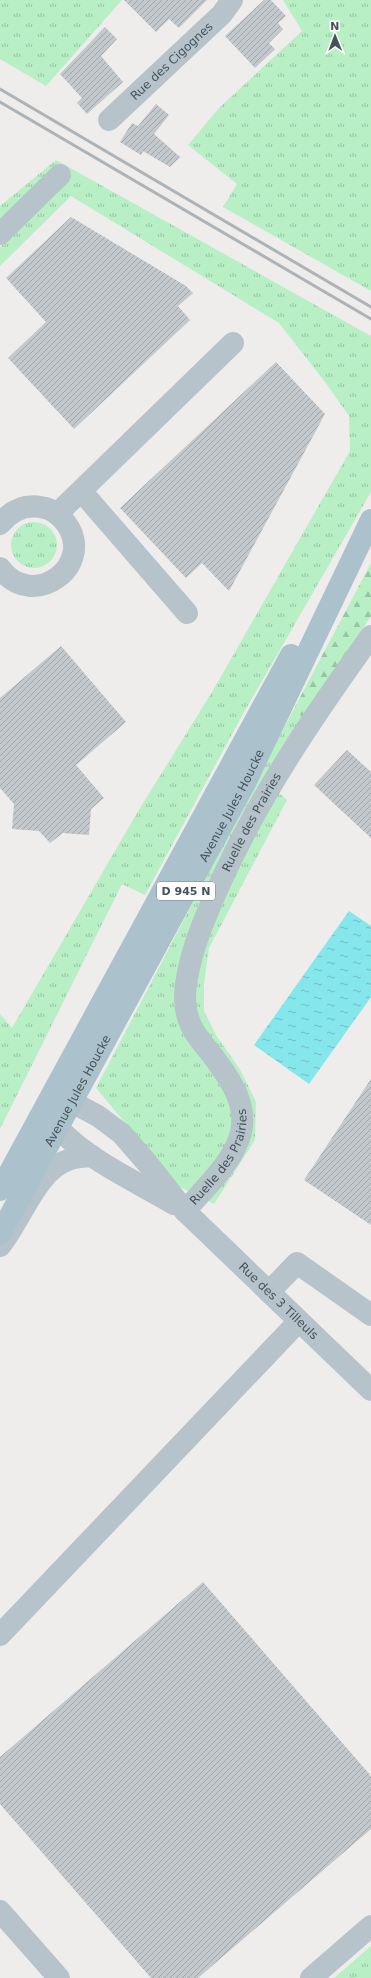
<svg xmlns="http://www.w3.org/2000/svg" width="371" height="1978" viewBox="0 0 371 1978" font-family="'DejaVu Sans',sans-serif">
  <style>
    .grass { fill: url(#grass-tufts) }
    .forest { fill: url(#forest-firs) }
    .water { fill: url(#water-ripples) }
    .building { fill: url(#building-hatch) }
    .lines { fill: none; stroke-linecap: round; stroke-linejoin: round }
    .minor { stroke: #b7c3ca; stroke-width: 22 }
    .major { stroke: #abc1cc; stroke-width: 22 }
    .rail { stroke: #aeb3b7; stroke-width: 3 }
    .labels { text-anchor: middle; stroke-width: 3.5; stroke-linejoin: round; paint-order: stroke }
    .shield { fill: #fff; stroke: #7c878c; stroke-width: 1 }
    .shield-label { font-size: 11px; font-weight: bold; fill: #44535a }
    .street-label { font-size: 12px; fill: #44535a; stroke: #fff }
  </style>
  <defs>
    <pattern id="grass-tufts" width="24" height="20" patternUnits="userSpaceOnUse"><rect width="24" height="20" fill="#b8efc5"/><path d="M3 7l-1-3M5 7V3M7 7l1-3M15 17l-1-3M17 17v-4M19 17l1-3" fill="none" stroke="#97c4a3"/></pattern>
    <pattern id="forest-firs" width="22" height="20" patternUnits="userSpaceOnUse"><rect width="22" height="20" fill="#b8efc5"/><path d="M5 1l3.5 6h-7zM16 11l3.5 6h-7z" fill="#97c4a3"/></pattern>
    <pattern id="water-ripples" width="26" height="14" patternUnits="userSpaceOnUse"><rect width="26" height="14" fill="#85e6ec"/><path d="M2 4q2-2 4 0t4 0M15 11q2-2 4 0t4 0" fill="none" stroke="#6ebdc2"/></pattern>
    <pattern id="building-hatch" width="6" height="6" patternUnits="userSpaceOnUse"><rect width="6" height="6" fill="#c3c8cc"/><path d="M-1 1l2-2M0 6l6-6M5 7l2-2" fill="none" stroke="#a0a5a9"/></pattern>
  </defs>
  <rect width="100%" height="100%" fill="#efecec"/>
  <g class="grass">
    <polygon points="0,0 122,0 46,86 0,59"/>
    <polygon points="283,0 371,0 371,291 223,207 237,184 188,145 219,108 302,31"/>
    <polygon points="56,160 371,336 371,492 244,712 145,895 122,884 0,1129 0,1014 12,1028 137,813 212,692 350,451 349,416 325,382 279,323 71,196 0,266 0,247 70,178 0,224 0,206"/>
    <circle cx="34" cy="545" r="23"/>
    <polygon points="297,703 302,720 265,781 287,800 209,948 204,983 204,1011 216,1035 241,1071 256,1102 255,1140 214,1204 178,1186 96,1088"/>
    <polygon points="371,1946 371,1978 334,1978"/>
  </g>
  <polygon class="forest" points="371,563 371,616 302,720 297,703"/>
  <polygon class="water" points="349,911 371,926 371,997 309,1084 254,1045"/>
  <g class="building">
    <polygon points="124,0 207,0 179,28 169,19 156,32"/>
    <polygon points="264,0 271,0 286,16 278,23 283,29 269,43 275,49 255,68 225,36"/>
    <polygon points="105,27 117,39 101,56 123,82 87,114 77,103 82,98 60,74"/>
    <polygon points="156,104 169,115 154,134 180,157 170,167 143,151 141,155 120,142 132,123 138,126"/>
    <polygon points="71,217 186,286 193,293 178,306 190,320 74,429 8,358 46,322 6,278"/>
    <polygon points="276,362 325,414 229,591 202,563 186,578 120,508"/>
    <polygon points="61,646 126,722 76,765 104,798 91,809 89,835 63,833 50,843 39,831 12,829 14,804 0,788 0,698"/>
    <polygon points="347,750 371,772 371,838 314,785"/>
    <polygon points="371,1079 371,1225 304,1180"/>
    <polygon points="203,1582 371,1776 371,1829 198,1978 151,1978 0,1804 0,1757"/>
  </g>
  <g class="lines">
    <g class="minor">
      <path id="s1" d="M109,120L222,14L232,0"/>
      <polyline points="0,234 60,175"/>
      <polyline points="82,492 187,613"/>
      <polyline points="57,514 233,343"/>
      <path d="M0,524C10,512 23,504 40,507C50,508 59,514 65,522C98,564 33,613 0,568"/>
      <path id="s2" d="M55,1093L98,1116L122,1134L148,1164L185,1211L371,1390"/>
      <path d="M47,1114C75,1155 132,1179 174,1204"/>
      <path id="s3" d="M185,1211C202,1191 225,1170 236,1146C254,1110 230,1078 209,1051C202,1042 194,1034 190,1023C184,1010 184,992 187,978C193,943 207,913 221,881C261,793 315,714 371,636"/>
      <path d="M0,1246C20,1222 37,1170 68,1160C75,1157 84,1157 92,1156"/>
      <polyline points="269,1292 297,1263 371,1315"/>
      <polyline points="0,1635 299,1321"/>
      <polyline points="0,1911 59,1978"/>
      <polyline points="311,1978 371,1926"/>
    </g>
    <g class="major">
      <polyline points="0,1190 291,655"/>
      <path id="s4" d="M0,1234L245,783L371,520"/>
    </g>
    <g class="rail">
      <polyline points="0,89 371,307"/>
      <polyline points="0,102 371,319"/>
    </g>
  </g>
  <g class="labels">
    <rect class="shield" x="157" y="882" width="58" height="18" rx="3"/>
    <g class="shield-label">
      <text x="186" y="895">D 945 N</text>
    </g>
    <g class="street-label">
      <text dy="4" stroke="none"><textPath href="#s1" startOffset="86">Rue des Cigognes</textPath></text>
      <text dy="4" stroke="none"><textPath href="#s4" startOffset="487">Avenue Jules Houcke</textPath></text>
      <text dy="4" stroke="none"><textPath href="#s3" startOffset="437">Ruelle des Prairies</textPath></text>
      <text dy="4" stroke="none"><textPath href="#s4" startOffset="163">Avenue Jules Houcke</textPath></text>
      <text dy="4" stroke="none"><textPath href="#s3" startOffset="66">Ruelle des Prairies</textPath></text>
      <text dy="4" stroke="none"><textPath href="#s2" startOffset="308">Rue des 3 Tilleuls</textPath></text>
    </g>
  </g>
  <g transform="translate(335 36) rotate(359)" stroke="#ffffff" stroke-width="3" paint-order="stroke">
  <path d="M0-3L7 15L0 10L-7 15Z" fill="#44535a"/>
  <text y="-6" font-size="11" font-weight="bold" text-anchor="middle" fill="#44535a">N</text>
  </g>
</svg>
